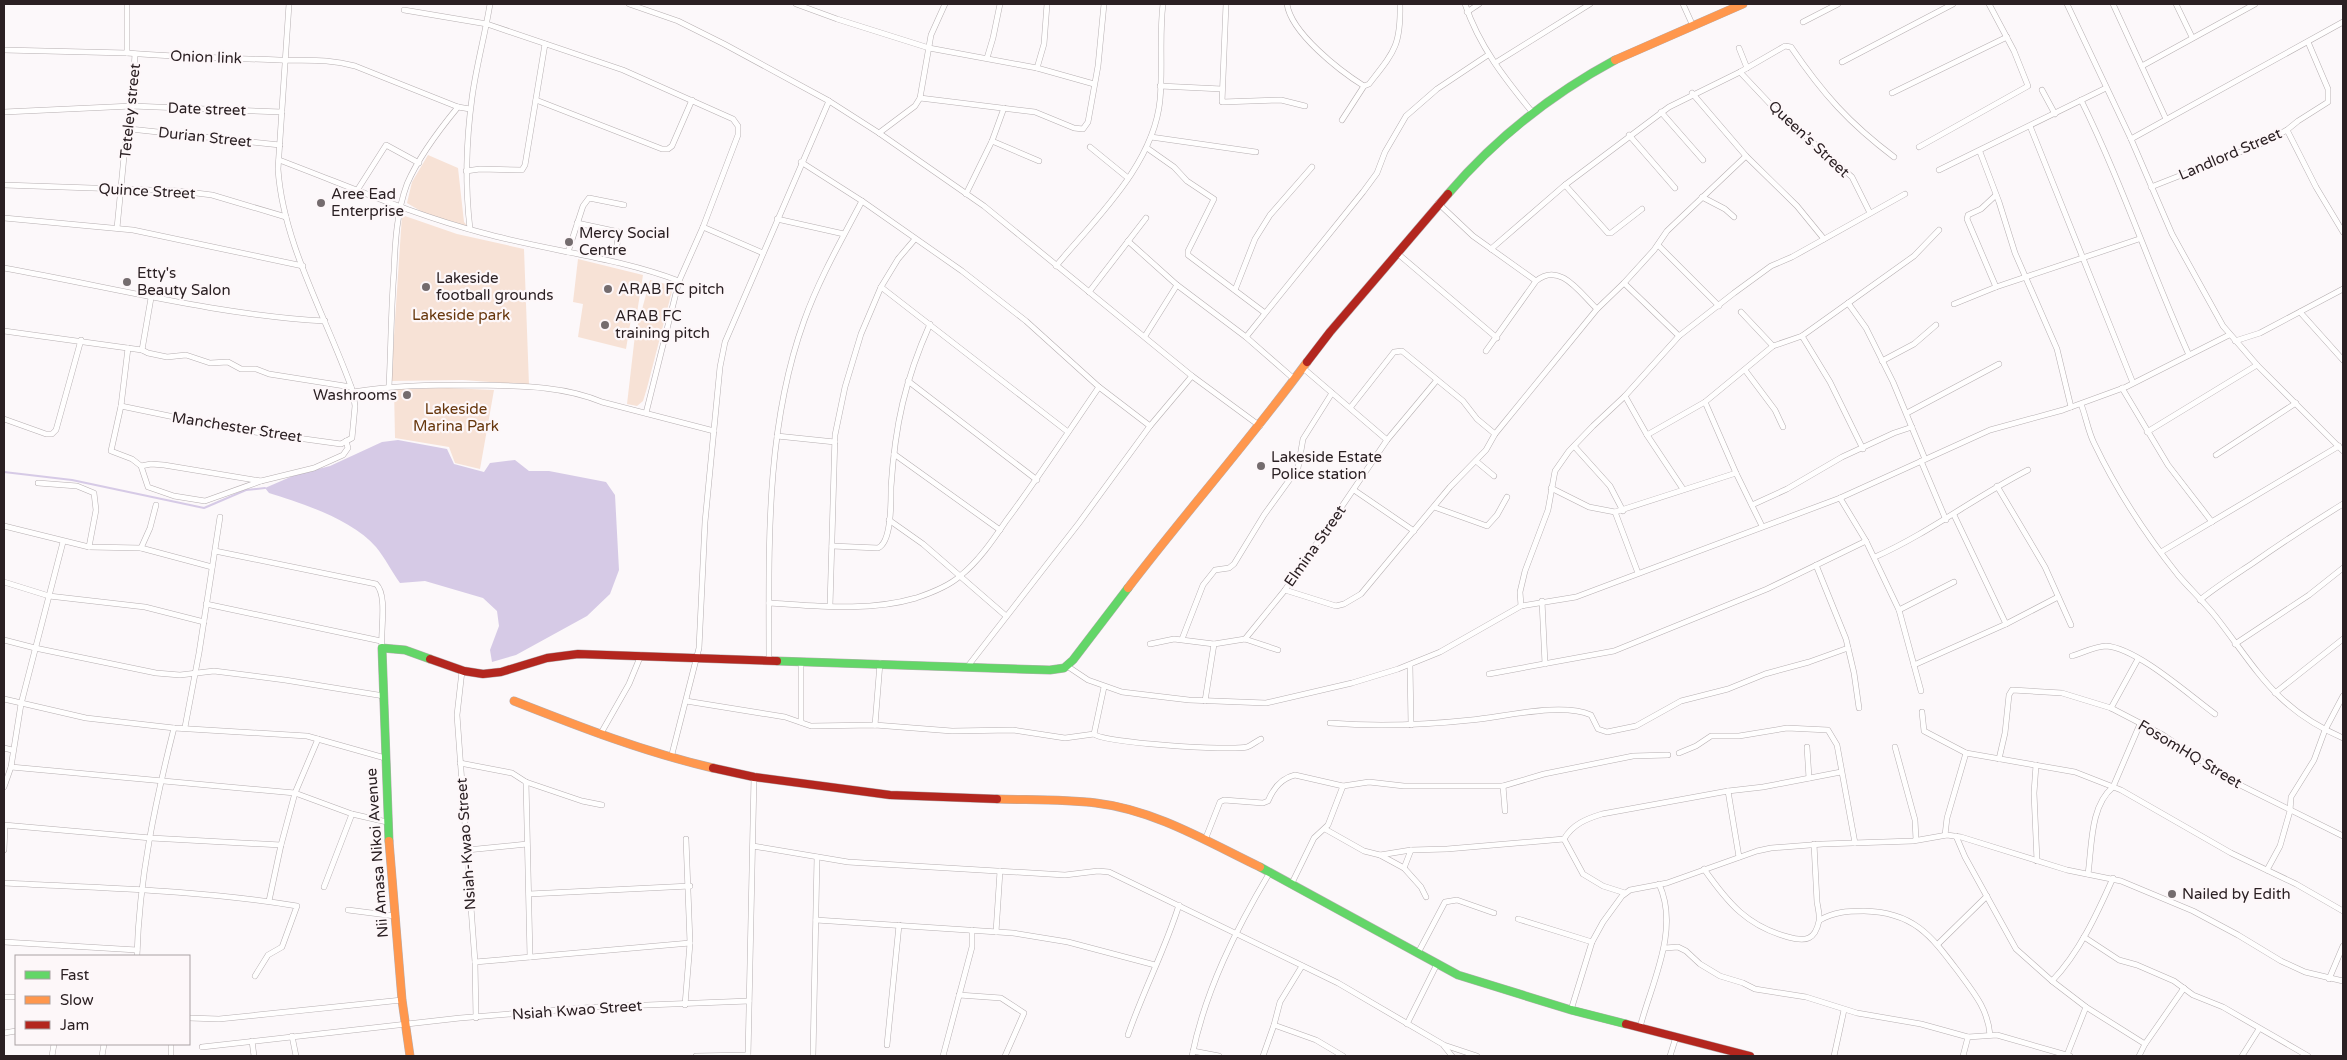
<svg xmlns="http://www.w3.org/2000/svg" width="2347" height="1060" viewBox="0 0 2347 1060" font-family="'Varela Round',sans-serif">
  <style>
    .green { fill: #f7e2d6 }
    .water { fill: #d6cae6 }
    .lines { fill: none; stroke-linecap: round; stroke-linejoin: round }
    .stream { stroke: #d6cae6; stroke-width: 2 }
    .street-casing { stroke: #b6afb1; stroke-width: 6 }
    .fast-casing { stroke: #b6afb1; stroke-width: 9 }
    .slow-casing { stroke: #b6afb1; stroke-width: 9 }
    .jam-casing { stroke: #b6afb1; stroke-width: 9 }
    .street { stroke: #fffefe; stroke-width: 5 }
    .fast { stroke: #63d668; stroke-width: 8 }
    .slow { stroke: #ff974d; stroke-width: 8 }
    .jam { stroke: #b3261e; stroke-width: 8 }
    .poi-dot { fill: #746c6e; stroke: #fdf7f9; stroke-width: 2 }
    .labels { text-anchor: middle; stroke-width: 4.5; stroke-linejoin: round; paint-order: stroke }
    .street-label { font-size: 15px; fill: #2b2023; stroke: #fdf7f9 }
    .poi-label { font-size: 15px; fill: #2b2023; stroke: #fdf7f9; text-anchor: start }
    .park-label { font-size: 15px; fill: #66360c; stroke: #fdf7f9 }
  </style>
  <rect width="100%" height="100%" fill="#fcf8fa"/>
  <g class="green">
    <polygon points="428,155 458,168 464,222 470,229 434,219 407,203 412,182"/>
    <polygon points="402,215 457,234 524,249 529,385 463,380 391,381"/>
    <polygon points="578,259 643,275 637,313 632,313 626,349 578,337 583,304 573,302"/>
    <polygon points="650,280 670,285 672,291 647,388 643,401 637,406 627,404 635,335"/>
    <polygon points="448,388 494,390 480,469 455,463 449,447 395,438 394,389"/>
  </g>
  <path class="water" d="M398,440L447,449L454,464L484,472L490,463L515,460L529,471H549L606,482L615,495L619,570L610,594L587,616L516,655L492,662L490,650L499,626L497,611L483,598L425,581L400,583C392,572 385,558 376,547C353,520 302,503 269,493L265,488L295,475L330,466L382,442Z"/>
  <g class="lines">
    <polyline class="stream" points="4,472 72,480 204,508 246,490 265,488"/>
    <g class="street-casing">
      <g id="street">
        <path d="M127,4V53C177,57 228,58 279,60C306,61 327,58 355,66L458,107L470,109"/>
        <polyline points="629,4 678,21 724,44 829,101 879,133 984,206 1192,376 1260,426"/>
        <polyline points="796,4 837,19 929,48 1037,68 1094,84"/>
        <polyline points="1226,4 1222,102 1281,100 1305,106"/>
        <path d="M1287,4C1291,33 1340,71 1364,86"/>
        <path d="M1465,4C1479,46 1505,79 1533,113"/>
        <polyline points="1683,4 1693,26"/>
        <polyline points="2067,4 2131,139 2172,234 2223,326 2257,365 2343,451"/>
        <polyline points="2113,4 2166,119"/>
        <polyline points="2176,4 2192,37"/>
        <polyline points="404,10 487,24 623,70 733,119 738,126 738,135 703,227 679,281 646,413"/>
        <polyline points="1467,12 1479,4"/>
        <polyline points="1803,22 1838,4"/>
        <polyline points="1739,48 1747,68"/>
        <polyline points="4,50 127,53"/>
        <polyline points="987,58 993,38 1000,4"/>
        <polyline points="1842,62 1953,4"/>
        <polyline points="1495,63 1590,4"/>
        <polyline points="2142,66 2255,4"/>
        <polyline points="1037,68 1044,44 1047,4"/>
        <polyline points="1740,72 1773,107 1852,177 1870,213"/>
        <polyline points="1160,86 1222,89"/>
        <polyline points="2042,90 2055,114"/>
        <polyline points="1692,93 1746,156 1797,206 1824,239"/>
        <polyline points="1892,93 2007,37"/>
        <polyline points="920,98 1035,112 1074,128 1083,129 1088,122 1098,66 1104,4"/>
        <polyline points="536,100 662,149 668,149 672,146 692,100"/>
        <path d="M2081,100C2122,183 2151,271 2189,355"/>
        <polyline points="4,112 132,106 282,112"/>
        <polyline points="1661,112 1703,160"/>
        <path d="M1342,120L1364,86L1369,84C1394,52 1401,46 1400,4"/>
        <polyline points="2030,126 2133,383"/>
        <polyline points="130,129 280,145"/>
        <polyline points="2287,130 2316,187 2343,232"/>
        <polyline points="879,133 915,106 920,98 931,35 945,4"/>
        <polyline points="1629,135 1675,188"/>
        <polyline points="1151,137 1256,152"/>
        <polyline points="2131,139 2343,22"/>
        <polyline points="992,141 1039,161"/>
        <polyline points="1090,147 1128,178"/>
        <polyline points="1919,147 2028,86 2014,51 1989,4"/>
        <polyline points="1147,148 1174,167 1187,181 1214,199 1188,251 1188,255 1265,313"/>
        <polyline points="1980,152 1999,202 2015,253 2057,349 2071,407"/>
        <path d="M279,160C346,185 413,215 483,233C548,251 616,257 679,281"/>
        <polyline points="801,162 862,201 962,271 1026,321 1099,387 1150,426"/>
        <polyline points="1939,170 2106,88"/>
        <polyline points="466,171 480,169 522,170 525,165 545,44"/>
        <polyline points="4,185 180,191 212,195 286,217"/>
        <polyline points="1565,185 1608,233 1611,233 1642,209"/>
        <polyline points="2151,187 2263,143 2287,130 2298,121 2328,102 2328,89 2308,42"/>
        <polyline points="358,189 386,145 419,163"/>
        <polyline points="966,194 992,141 1004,108"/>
        <polyline points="1702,197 1725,209 1734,217"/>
        <polyline points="1438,203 1473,236 1536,281"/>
        <polyline points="4,218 133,230 303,266"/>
        <polyline points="777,219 844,234"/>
        <polyline points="577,223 619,232 616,251"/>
        <polyline points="703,227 763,253"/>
        <polyline points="117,228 126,136 130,129 135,54"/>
        <path d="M470,229C465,186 466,142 472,98C476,67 485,35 490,4"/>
        <polyline points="1128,241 1177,285 1246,337 1294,379"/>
        <polyline points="1658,245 1719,306"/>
        <path d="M1491,249L1565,185L1669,107L1740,72L1785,46L1791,47C1823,94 1849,123 1894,157"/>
        <polyline points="568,252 583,206 589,198 624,205"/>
        <polyline points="1397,253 1497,338"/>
        <path d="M1056,266C1096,218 1154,164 1160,100C1163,68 1159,36 1163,4"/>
        <path d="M4,268C111,287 216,315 325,321"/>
        <polyline points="1624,283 1679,336"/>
        <polyline points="881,287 1068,432"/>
        <polyline points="1996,287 1967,219 1968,215 1981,209 1996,195"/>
        <polyline points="1235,290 1255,239 1270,215 1312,167"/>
        <polyline points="1089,292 1146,218"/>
        <polyline points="1848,303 1866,328 1893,382 1925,459"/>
        <polyline points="1954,304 1996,287 2139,239"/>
        <polyline points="1741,312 1773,346"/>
        <polyline points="2300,312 2343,360"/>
        <polyline points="4,331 142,350 148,353 167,357 186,355 210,363 228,362 241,369 256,369 269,374 351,387"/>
        <polyline points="1145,336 1177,285"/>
        <polyline points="1802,336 1830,382 1863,449"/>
        <polyline points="1246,337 1363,192 1377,173 1385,152 1406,116 1437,89 1488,55"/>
        <polyline points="2235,341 2260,333 2343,289"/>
        <polyline points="128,348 121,406 111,451 132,459 141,466 148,487 174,496 205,501 261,481 314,468 343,455 348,448 346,441"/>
        <polyline points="142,350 151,298"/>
        <path d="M1486,351L1536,281C1560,261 1580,293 1597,309"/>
        <polyline points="1882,361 1914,344 1936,325"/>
        <polyline points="1303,368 1387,440"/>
        <polyline points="1745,370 1775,410 1783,427"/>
        <polyline points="908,381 1037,480"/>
        <path d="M389,386C391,348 391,309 394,271C395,242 397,211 407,184C419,156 439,130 458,107"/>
        <polyline points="2122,388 2168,465 2212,522"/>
        <path d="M353,392C393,385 433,385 474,385C517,386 562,385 602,402L714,431"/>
        <polyline points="1625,396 1647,435 1683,489"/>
        <polyline points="1705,402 1736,473"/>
        <path d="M2081,404C2086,417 2088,431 2094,443C2116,489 2146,535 2178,575C2190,589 2204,602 2216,617C2258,671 2276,709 2343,738"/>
        <path d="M121,406L232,429L341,444L352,438L355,406L353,392C328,320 283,245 278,169L289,4"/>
        <polyline points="1350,408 1394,352 1402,351 1463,401 1477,419 1495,434"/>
        <polyline points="1907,413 1999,364"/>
        <polyline points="4,419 46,434 52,434 56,430 81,340"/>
        <polyline points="2147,432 2257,365"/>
        <polyline points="1647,435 1705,402 1773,346 1802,336 1914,256 1939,230"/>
        <polyline points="777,436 835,442"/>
        <polyline points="1574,446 1610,486 1623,511"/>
        <polyline points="894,454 1000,530"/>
        <polyline points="2216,455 2296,403"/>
        <polyline points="1476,461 1494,476"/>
        <polyline points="1921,461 1946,520"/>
        <polyline points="141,466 151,464 164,465 261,481"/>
        <polyline points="38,483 77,486 94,493 96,510 89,547"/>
        <polyline points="1997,486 2045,567 2071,625"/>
        <polyline points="1551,488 1589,507 1615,512"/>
        <polyline points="1354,490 1414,531"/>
        <polyline points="1840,498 1866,541 1899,610 1921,691"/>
        <polyline points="1752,505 1787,489 1842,457 1894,433 1912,427"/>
        <polyline points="1434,507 1487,526 1497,515 1507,497"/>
        <polyline points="1954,515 2006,624"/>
        <polyline points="889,520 923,544 1006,616"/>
        <polyline points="4,526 89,547 141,548 212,567"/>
        <path d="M832,546L878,548C892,542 891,501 891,487C895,425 905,380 930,324"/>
        <polyline points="141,548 150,528 156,505"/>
        <path d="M215,551L376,584C388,595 380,632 382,648"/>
        <polyline points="2161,552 2339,446"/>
        <path d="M1875,557C1929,533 1975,497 2028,470"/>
        <polyline points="1816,565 1846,639 1854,673 1859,708"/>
        <polyline points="1638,573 1615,512 1736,473 1762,526"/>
        <polyline points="4,582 49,596 145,607 204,622"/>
        <polyline points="1285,590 1336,606 1344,604 1361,594 1450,487 1486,450 1495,434 1597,309 1624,283 1654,250 1667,231 1746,156"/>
        <path d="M2200,600C2217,586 2235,575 2253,563C2283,542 2312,523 2343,504"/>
        <polyline points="1542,601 1545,664"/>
        <path d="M769,603C818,606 868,612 916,598C931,593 949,586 960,576C978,562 993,540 1006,521C1039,477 1068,432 1099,387"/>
        <polyline points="206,604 381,641"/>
        <polyline points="830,606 835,435 845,387 861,334 881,287 898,259 915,239"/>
        <polyline points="1521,606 1520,592 1525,571 1548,510 1555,471 1569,451 1593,426 1625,396 1679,336 1734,293 1771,266 1792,257 1905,194"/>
        <polyline points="1899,610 1954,582"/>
        <polyline points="1182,639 1203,585 1215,570 1229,568 1234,564 1264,515 1298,468 1303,439 1332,393"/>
        <polyline points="1245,639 1285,590 1387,440 1437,380"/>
        <polyline points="4,640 35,648 156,673 180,675 214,671 285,680 384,696"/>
        <polyline points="1150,644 1174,639 1214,644 1245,639 1278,650"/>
        <polyline points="2235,644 2309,595 2343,568"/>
        <path d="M2072,656C2082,653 2096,646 2106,646C2137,648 2189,695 2215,714"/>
        <path d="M769,659C769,547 765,429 804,321C819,279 841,241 862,201"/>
        <polyline points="801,661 801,722"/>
        <polyline points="1410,665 1411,725"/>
        <polyline points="1914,665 2006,624 2058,597"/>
        <polyline points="968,666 1079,523 1150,426 1192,376"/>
        <polyline points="1067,666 1088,680 1122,692 1189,700 1266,703 1352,683 1398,669 1440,652 1521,606 1576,597 1840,498 1990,430 2063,410 2126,387 2229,335"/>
        <polyline points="462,671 457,715 475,962 476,1018"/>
        <polyline points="1489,674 1614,651 1767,589 1866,541"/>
        <polyline points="2275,693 2343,639"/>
        <polyline points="4,699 86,718 174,728 307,736 385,758"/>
        <path d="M686,701L785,717L811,726L875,725L952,731L1013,730L1065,738L1094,734C1103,743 1231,751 1247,747C1252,745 1257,741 1261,739"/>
        <polyline points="1205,701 1214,644"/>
        <polyline points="2111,708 2138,659"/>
        <polyline points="1922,712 1924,731 1966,753 2075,772 2121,790 2231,853 2296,884 2343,911"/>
        <path d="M1330,723C1377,727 1424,725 1471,720C1504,717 1561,702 1591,715L1598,729L1607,732L1636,726L1681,701L1728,689L1765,674L1809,662L1848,648"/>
        <polyline points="875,725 880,663"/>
        <polyline points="185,727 199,653 220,517"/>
        <polyline points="1094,734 1104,687"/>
        <polyline points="600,735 629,684 641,655"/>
        <polyline points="1807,747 1809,778"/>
        <polyline points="1895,747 1915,820 1916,840"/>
        <polyline points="4,748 12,750"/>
        <polyline points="1679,753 1696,746 1711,736 1739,736 1787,728 1828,730 1837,745 1855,843"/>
        <polyline points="671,758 699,648 705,522 720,367 725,342 829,101"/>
        <polyline points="1999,759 2005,733 2009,695 2012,690 2062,693 2111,708 2163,735 2228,779 2343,836"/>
        <polyline points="460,763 512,773 526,782 582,801 602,805"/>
        <polyline points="2036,765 2034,793 2037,861"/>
        <polyline points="11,767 295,793 352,814 387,822"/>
        <polyline points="526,782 530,957"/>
        <polyline points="1503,786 1505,811"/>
        <polyline points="4,787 11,767 21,704 63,542"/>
        <polyline points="1728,791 1739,857"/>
        <polyline points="4,825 151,838 281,845"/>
        <polyline points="1325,829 1364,851 1380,855 1404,868 1421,887 1426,897"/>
        <polyline points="1945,835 1947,818 1966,753"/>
        <path d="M1956,836L1965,857L2016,949L2052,981C2079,953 2097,914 2113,878"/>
        <path d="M1564,839C1573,824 1586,819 1602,814L1728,791L1763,787L1841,772"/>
        <polyline points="1564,839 1583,874 1603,886 1625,893"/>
        <path d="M1205,840L1220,802L1224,800L1263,803L1268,801C1273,789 1282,778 1295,775L1343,786L1369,782L1404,786H1503L1544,774L1633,756L1668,755"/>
        <polyline points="753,846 848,862 1065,875 1098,871 1109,872 1338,983 1444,1045 1477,1056"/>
        <polyline points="4,850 5,826"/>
        <polyline points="467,850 527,844"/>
        <polyline points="1380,855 1411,850 1447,849 1564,839"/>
        <polyline points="1404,868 1411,850"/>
        <path d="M1704,869C1728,903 1747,926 1788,937C1806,942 1815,940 1819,921C1820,915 1818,908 1817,902C1816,883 1815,863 1814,844"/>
        <polyline points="2267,870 2280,846 2290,811 2291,797 2314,760 2325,730 2343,696"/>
        <path d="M2088,874C2092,846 2090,806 2113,787L2140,724"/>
        <path d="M4,883C101,888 201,890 297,906L282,947L268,955L255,976"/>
        <polyline points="1291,885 1314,838 1328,825 1343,786"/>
        <polyline points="324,887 352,814"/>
        <polyline points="529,894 690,886"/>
        <polyline points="269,901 281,845 295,793 318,739"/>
        <polyline points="348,910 395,916"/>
        <polyline points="1518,919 1592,942"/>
        <polyline points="816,920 1013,933 1068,942 1155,965"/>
        <path d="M1820,920C1834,912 1847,911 1864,911C1915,912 1932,937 1960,974C1975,994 1988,1010 1990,1035"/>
        <polyline points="996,932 1000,871"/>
        <polyline points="2084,937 2119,960 2137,965 2174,981 2193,995 2223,1007 2308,1056"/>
        <polyline points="4,942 137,950"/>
        <polyline points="1938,944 1987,896"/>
        <polyline points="1665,948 1678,947 1686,951 1700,964 1720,976 1743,983 1755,989 1806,997 1857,1013 1921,1024 1968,1037"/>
        <polyline points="1418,953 1445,902 1457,900 1494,913"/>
        <path d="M137,956C139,879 155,803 174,728"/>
        <polyline points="475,962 690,943"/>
        <polyline points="2329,979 2343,946"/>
        <polyline points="2052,981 2086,1007 2145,1044"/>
        <polyline points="959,995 1001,998 1024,1013 1005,1056"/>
        <polyline points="4,997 16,997"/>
        <polyline points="685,1005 690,943 686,839"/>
        <polyline points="1571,1010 1592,942 1603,922 1622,896 1630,890 1667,883 1757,851 1771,848 1823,844 1913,841 1947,835 1961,837 2067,870 2121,881 2193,911 2238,935 2281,961 2305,972 2343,981"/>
        <polyline points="189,1018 219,1019 402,1000"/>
        <polyline points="1407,1024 1437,964"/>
        <polyline points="1274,1025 1316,1040 1343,1056"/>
        <path d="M1640,1027C1652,982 1680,929 1659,884"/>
        <polyline points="4,1033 16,1031"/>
        <path d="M1128,1035C1143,991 1165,950 1179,905"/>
        <polyline points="292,1036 296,1056"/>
        <polyline points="252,1041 254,1056"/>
        <polyline points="887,1045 899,925"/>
        <polyline points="1444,1046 1452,1056"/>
        <polyline points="202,1047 460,1018 596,1007 749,1001"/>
        <polyline points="1193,1051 1219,1056"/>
        <polyline points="2067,1055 2086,1007"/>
        <polyline points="52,1056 54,1044"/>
        <polyline points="102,1056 104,1044"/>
        <polyline points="171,1056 171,1044"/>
        <polyline points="696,1056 748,1055"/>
        <polyline points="748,1056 754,777"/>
        <polyline points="813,1056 817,857"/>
        <polyline points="943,1056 972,947 972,930"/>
        <path d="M1192,1056C1205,991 1236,929 1270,872"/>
        <polyline points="1263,1056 1274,1025 1280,1002 1302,966"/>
        <polyline points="1670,1056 1676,1037"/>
        <polyline points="1834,1056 1844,1010"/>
        <polyline points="1963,1056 1968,1037 1997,1035 2070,1056"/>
        <polyline points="2139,1056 2145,1044 2184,988"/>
        <polyline points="2242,1056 2259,1029"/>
      </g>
    </g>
    <g class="fast-casing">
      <g id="fast">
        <path d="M1448,194C1494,140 1552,94 1615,60"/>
        <polyline points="777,661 1050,670 1064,668 1073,660 1128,588"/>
        <polyline points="389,841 382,648 405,650 430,659"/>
        <polyline points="1260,867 1458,975 1571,1010 1626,1024"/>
      </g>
    </g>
    <g class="slow-casing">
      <g id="slow">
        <polyline points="1615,60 1743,4"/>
        <path d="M1128,588C1186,512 1250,440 1307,362"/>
        <path d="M514,701C580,727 644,752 713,768"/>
        <path d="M997,799C1030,800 1064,799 1096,803C1155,810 1208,842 1260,867"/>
        <polyline points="389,841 402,1000 410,1056"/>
      </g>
    </g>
    <g class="jam-casing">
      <g id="jam">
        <polyline points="1307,362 1330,332 1448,194"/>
        <polyline points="430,659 464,671 483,674 501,672 547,658 578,654 777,661"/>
        <polyline points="713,768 754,777 890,795 997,799"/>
        <polyline points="1626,1024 1750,1056"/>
      </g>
    </g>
    <use href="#street" class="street"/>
    <use href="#fast" class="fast"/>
    <use href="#slow" class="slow"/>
    <use href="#jam" class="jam"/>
  </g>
  <g class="poi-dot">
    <circle cx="321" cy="203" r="5"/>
    <circle cx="569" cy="242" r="5"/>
    <circle cx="127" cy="282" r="5"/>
    <circle cx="426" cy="287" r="5"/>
    <circle cx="608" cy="289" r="5"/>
    <circle cx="605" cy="325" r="5"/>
    <circle cx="407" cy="395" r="5"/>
    <circle cx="1261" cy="466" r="5"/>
    <circle cx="2172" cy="894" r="5"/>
  </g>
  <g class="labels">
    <g class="street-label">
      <text transform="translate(206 57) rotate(2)" y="5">Onion link</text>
      <text transform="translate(207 109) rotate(2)" y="5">Date street</text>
      <text transform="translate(130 111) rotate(-84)" y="5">Teteley street</text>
      <text transform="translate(205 137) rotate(6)" y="5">Durian Street</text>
      <text transform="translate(1809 139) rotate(43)" y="5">Queen’s Street</text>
      <text transform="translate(2230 154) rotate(-23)" y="5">Landlord Street</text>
      <text transform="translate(147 191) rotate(3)" y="5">Quince Street</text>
      <text transform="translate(237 427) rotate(9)" y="5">Manchester Street</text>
      <text transform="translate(1315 546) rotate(-55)" y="5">Elmina Street</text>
      <text transform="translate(2190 754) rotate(31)" y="5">FosomHQ Street</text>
      <text transform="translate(466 844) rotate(-94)" y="5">Nsiah-Kwao Street</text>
      <text transform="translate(377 853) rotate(-94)" y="5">Nii Amasa Nikoi Avenue</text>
      <text transform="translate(577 1010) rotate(-4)" y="5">Nsiah Kwao Street</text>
    </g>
    <g class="poi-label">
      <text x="331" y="199">Aree Ead<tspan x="331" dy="17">Enterprise</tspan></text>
      <text x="579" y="238">Mercy Social<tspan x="579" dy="17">Centre</tspan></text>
      <text x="137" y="278">Etty's<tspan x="137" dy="17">Beauty Salon</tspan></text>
      <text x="436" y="283">Lakeside<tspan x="436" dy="17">football grounds</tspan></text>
      <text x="618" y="294">ARAB FC pitch</text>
      <text x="615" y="321">ARAB FC<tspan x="615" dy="17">training pitch</tspan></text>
      <text x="397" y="400" text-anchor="end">Washrooms</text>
      <text x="1271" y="462">Lakeside Estate<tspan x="1271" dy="17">Police station</tspan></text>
      <text x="2182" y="899">Nailed by Edith</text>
    </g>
    <g class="park-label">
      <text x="461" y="320">Lakeside park</text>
      <text x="456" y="414">Lakeside<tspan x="456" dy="17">Marina Park</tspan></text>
    </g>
  </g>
  <rect width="2347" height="1060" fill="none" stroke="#2b2023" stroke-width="10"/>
  <rect x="15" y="955" width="175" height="90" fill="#fdf7f9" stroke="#a9a1a3"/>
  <rect x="25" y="971" width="25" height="8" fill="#63d668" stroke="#a9a1a3"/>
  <text x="60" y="980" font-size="15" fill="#2b2023">Fast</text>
  <rect x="25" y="996" width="25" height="8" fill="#ff974d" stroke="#a9a1a3"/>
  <text x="60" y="1005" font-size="15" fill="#2b2023">Slow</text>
  <rect x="25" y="1021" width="25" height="8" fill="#b3261e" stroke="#a9a1a3"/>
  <text x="60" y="1030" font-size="15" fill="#2b2023">Jam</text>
</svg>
